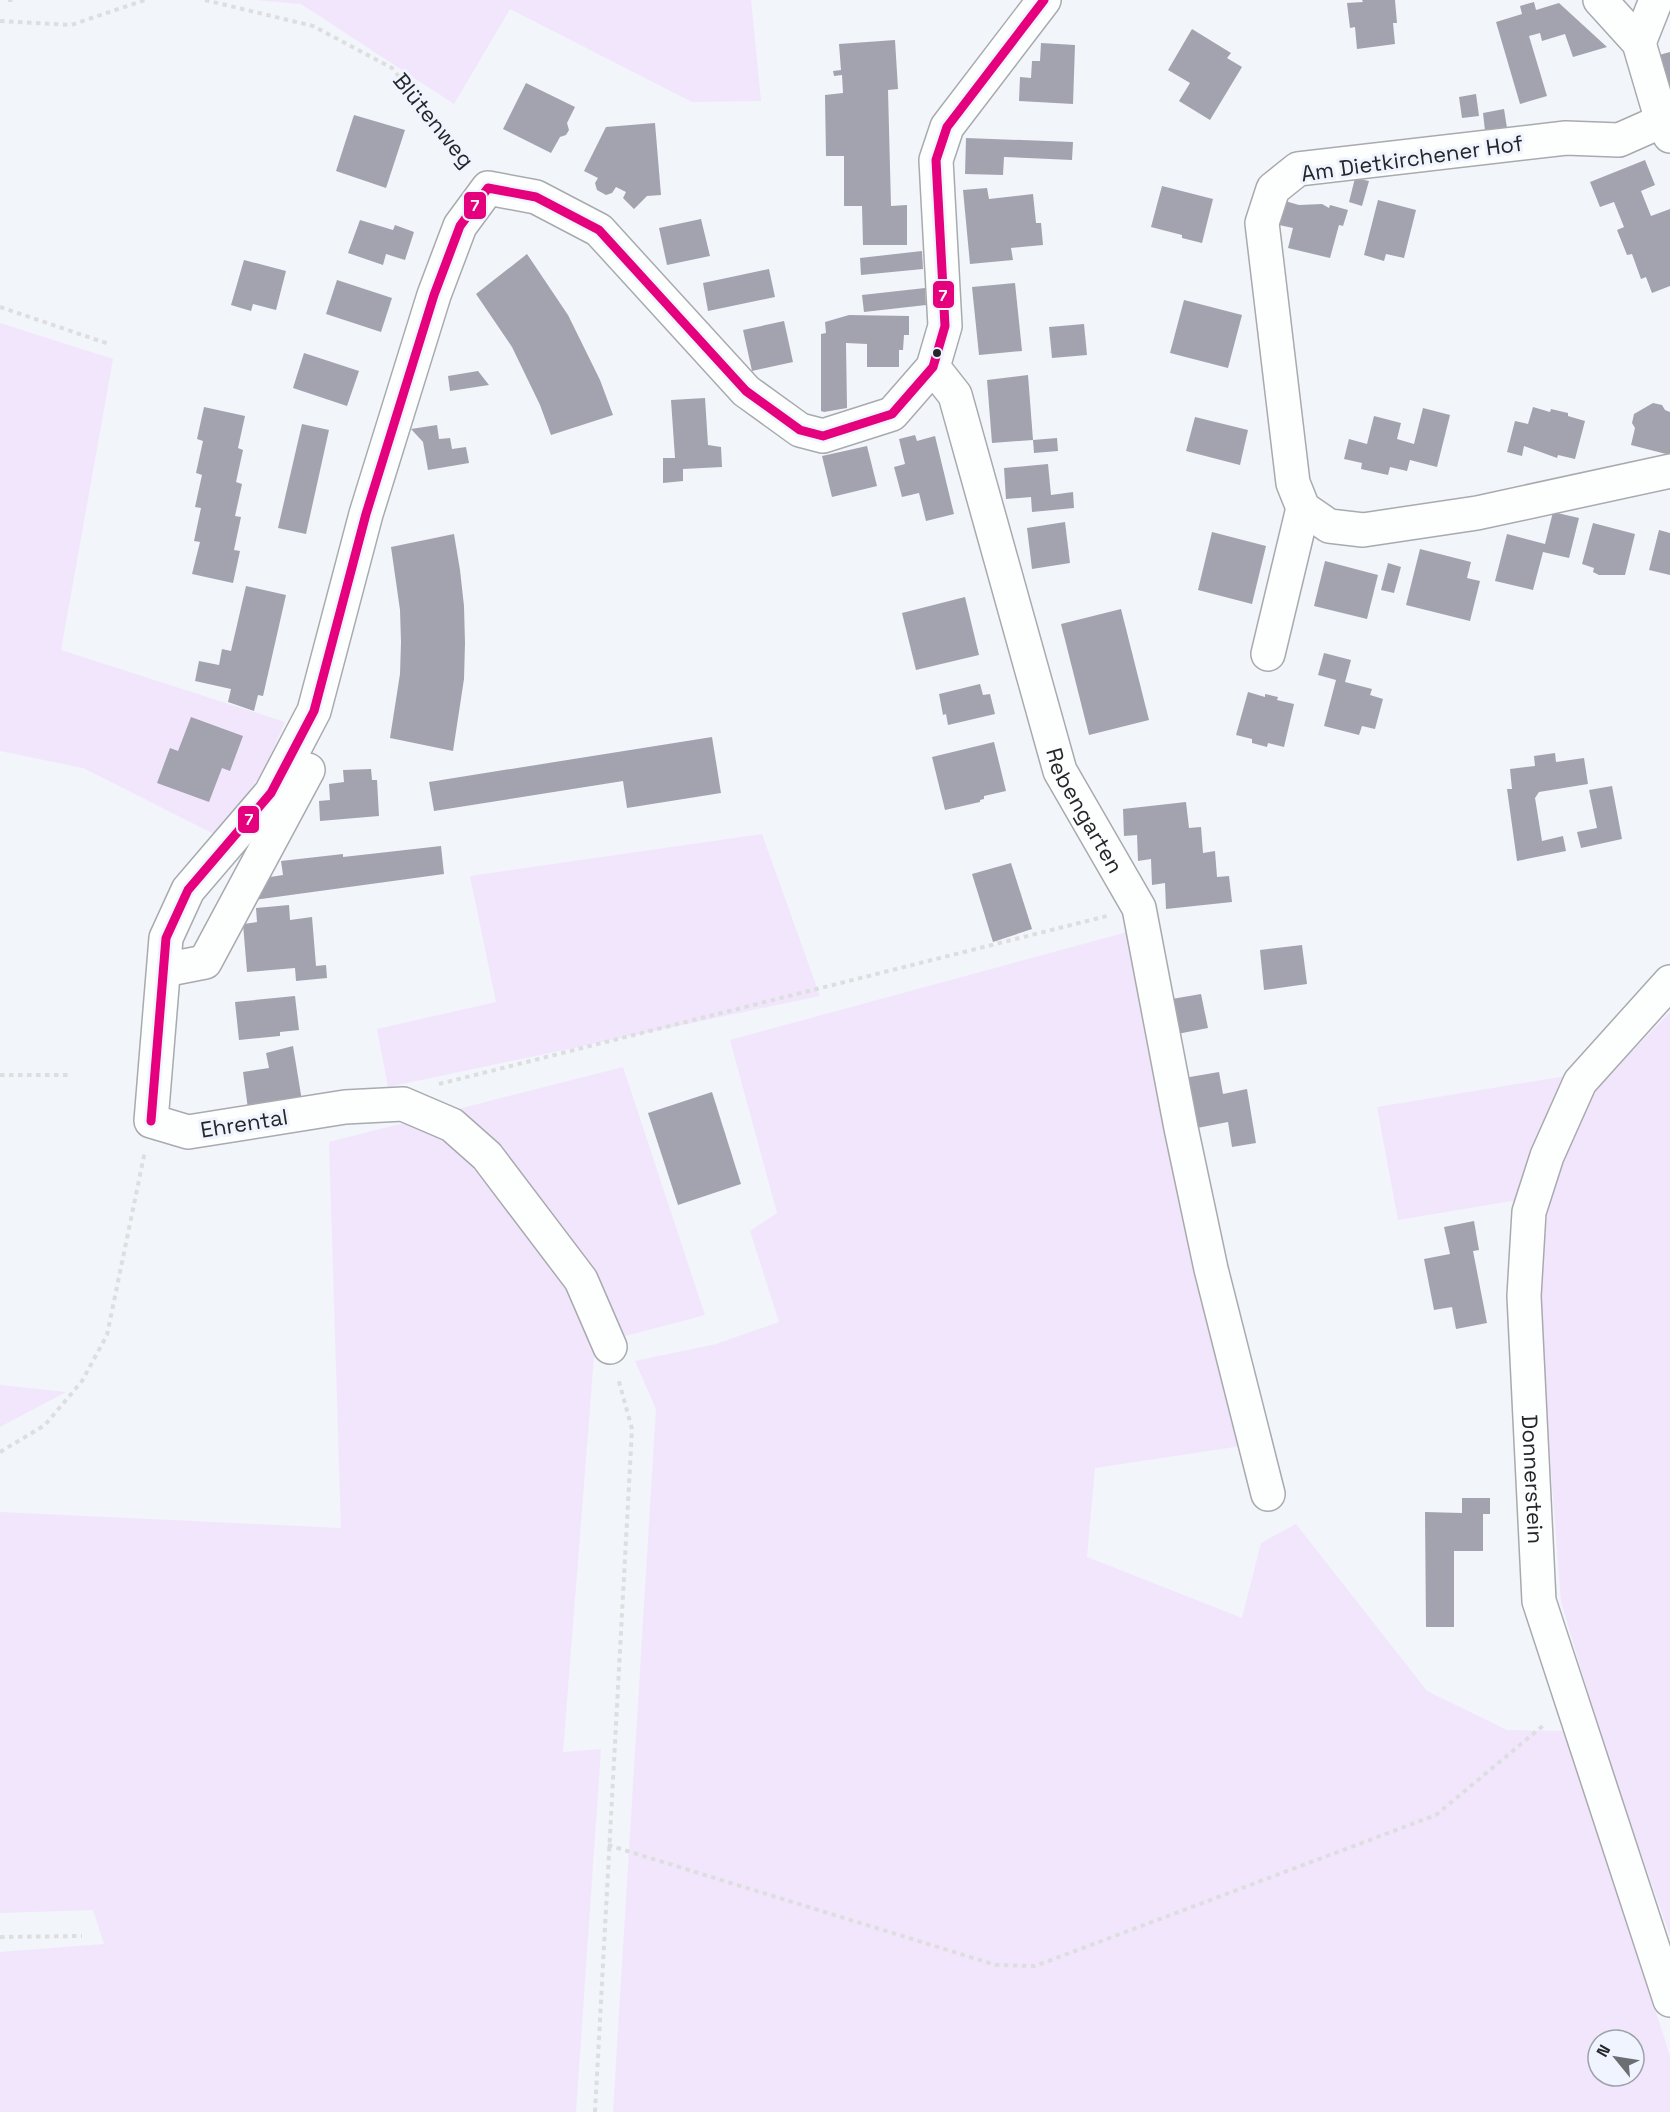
<svg xmlns="http://www.w3.org/2000/svg" width="1670" height="2112" viewBox="0 0 1670 2112" font-family="'Space Grotesk',sans-serif">
  <style>
    .green { fill: #f2e6fd; fill-rule: evenodd }
    .building { fill: #a3a3af }
    .lines { fill: none; stroke-linecap: round; stroke-linejoin: round }
    .minor-casing { stroke: #a8aaae; stroke-width: 36 }
    .path { stroke: #dddee0; stroke-width: 4; stroke-dasharray: 4.5 4.5; stroke-linecap: butt }
    .minor { stroke: #fdfefe; stroke-width: 33 }
    .bus-1-casing { stroke: #eff4fe; stroke-width: 14 }
    .bus-1 { stroke: #e5007d; stroke-width: 9 }
    .bus-dot { fill: #242629; stroke: #eff4fe; stroke-width: 2 }
    .labels { text-anchor: middle; stroke-width: 6; stroke-linejoin: round; paint-order: stroke }
    .street-label { font-size: 22px; fill: #242629; stroke: #eff4fe }
    .line-badge { stroke: #eff4fe; stroke-width: 2 }
    .badge-label { font-size: 16px; text-anchor: middle; font-weight: bold; fill: #fff }
  </style>
  <rect width="100%" height="100%" fill="#f2f5fa"/>
  <g class="green">
    <polygon points="255,0 751,0 761,101 692,102 510,9 454,104 301,4"/>
    <polygon points="0,323 113,359 61,650 285,722 263,773 214,834 83,768 0,751"/>
    <polygon points="762,834 820,996 388,1087 377,1029 496,1002 470,876"/>
    <path d="M1142,928L1248,1445L1095,1468L1087,1557L1242,1618L1261,1543L1296,1524L1427,1691L1507,1730L1566,1731L1670,2056V2112H613L656,1409L635,1361L716,1344L779,1322L750,1231L777,1213L730,1040ZM1598,2040H1634V2076H1598Z"/>
    <polygon points="1670,1012 1670,1936 1608,1760 1561,1602 1538,1299 1548,1211 1511,1201 1398,1220 1377,1107 1566,1076 1620,1064"/>
    <polygon points="623,1067 705,1315 595,1344 563,1752 601,1749 576,2112 0,2112 0,1952 104,1944 93,1910 0,1913 0,1512 341,1528 329,1142"/>
    <polygon points="0,1385 66,1392 0,1427"/>
  </g>
  <g class="building">
    <polygon points="1362,0 1395,0 1397,23 1393,23 1395,44 1357,49 1355,27 1350,28 1347,3 1363,2"/>
    <polygon points="1534,2 1536,10 1559,3 1607,47 1573,57 1565,34 1542,41 1540,33 1529,36 1547,96 1520,104 1496,22 1522,14 1520,6"/>
    <polygon points="1192,29 1231,53 1227,58 1242,67 1210,120 1179,101 1190,83 1168,70"/>
    <polygon points="895,40 898,89 888,90 891,206 907,205 907,245 863,245 862,206 844,206 844,156 826,156 825,95 843,93 842,75 834,76 833,71 841,70 839,44"/>
    <polygon points="1041,43 1075,45 1073,104 1019,101 1020,77 1031,78 1032,61 1040,61"/>
    <polygon points="1670,52 1670,106 1659,55"/>
    <polygon points="526,83 575,107 567,123 569,130 566,135 560,137 551,153 503,129"/>
    <polygon points="1476,94 1479,116 1462,118 1459,97"/>
    <polygon points="1504,109 1507,128 1485,131 1483,113"/>
    <polygon points="354,115 405,130 386,188 336,171"/>
    <polygon points="655,123 661,195 647,196 634,209 623,198 626,192 616,187 612,193 606,195 597,190 595,183 598,178 584,171 606,127"/>
    <polygon points="966,138 1073,142 1072,160 1004,157 1003,175 965,174"/>
    <polygon points="1645,160 1655,185 1641,191 1651,216 1670,209 1670,286 1652,293 1646,277 1641,279 1632,254 1627,255 1617,230 1624,227 1614,202 1600,207 1590,182"/>
    <polygon points="1355,178 1369,181 1362,206 1349,202"/>
    <polygon points="1162,186 1213,199 1202,243 1182,238 1182,235 1151,227"/>
    <polygon points="987,188 989,199 1033,194 1036,223 1041,223 1043,245 1011,248 1013,260 970,264 963,190"/>
    <polygon points="1378,200 1416,210 1404,258 1386,254 1384,261 1364,255"/>
    <polygon points="1285,201 1299,205 1322,204 1329,208 1330,205 1348,210 1343,226 1339,225 1330,258 1288,248 1293,228 1279,225"/>
    <polygon points="701,219 710,256 667,265 659,228"/>
    <polygon points="360,220 393,230 395,225 414,232 405,260 386,254 383,265 348,253"/>
    <polygon points="922,251 923,269 861,275 860,258"/>
    <polygon points="527,254 568,315 600,380 613,415 551,435 540,405 512,347 476,294"/>
    <polygon points="244,260 286,271 276,310 253,304 251,311 231,305"/>
    <polygon points="769,269 775,297 708,311 703,283"/>
    <polygon points="337,280 392,298 381,332 326,314"/>
    <polygon points="1015,283 1022,351 979,355 972,287"/>
    <polygon points="925,288 926,305 864,312 862,295"/>
    <polygon points="1184,300 1242,315 1228,368 1170,353"/>
    <polygon points="849,315 909,316 909,335 904,335 903,350 899,350 899,367 867,367 867,344 846,343 847,408 824,412 821,411 821,334 826,333 825,322"/>
    <polygon points="784,321 793,362 752,371 743,330"/>
    <polygon points="1084,324 1087,355 1052,358 1049,327"/>
    <polygon points="304,353 359,371 347,406 293,388"/>
    <polygon points="478,371 489,385 450,391 448,376"/>
    <polygon points="1028,375 1033,440 992,443 987,380"/>
    <polygon points="705,398 708,445 721,447 722,467 683,469 683,481 663,483 663,458 675,458 671,400"/>
    <polygon points="1653,403 1662,405 1665,410 1670,412 1670,455 1631,445 1635,428 1632,423 1634,414"/>
    <polygon points="204,407 245,416 238,448 243,450 236,482 242,484 235,516 241,517 234,550 240,551 233,583 192,574 200,542 194,541 201,508 195,507 202,475 196,473 203,441 197,439"/>
    <polygon points="1533,407 1550,412 1551,409 1568,413 1568,416 1585,421 1575,459 1558,455 1557,458 1524,446 1522,456 1507,452 1515,421 1528,424"/>
    <polygon points="1423,408 1450,415 1437,467 1410,460 1407,471 1390,467 1388,475 1361,469 1362,463 1344,459 1349,439 1367,444 1374,416 1401,423 1397,439 1414,444"/>
    <polygon points="1195,417 1248,430 1240,465 1186,451"/>
    <polygon points="302,424 329,430 306,534 278,528"/>
    <polygon points="437,425 439,439 450,438 452,449 466,447 469,463 428,470 423,442 411,429"/>
    <polygon points="915,435 917,441 935,436 954,514 926,521 919,493 902,497 894,467 905,464 899,439"/>
    <polygon points="1057,438 1058,451 1034,453 1033,440"/>
    <polygon points="867,446 877,486 832,497 822,456"/>
    <polygon points="1048,464 1051,495 1073,492 1074,508 1032,512 1031,497 1006,499 1004,468"/>
    <polygon points="1553,512 1579,518 1569,558 1543,552 1533,590 1495,581 1507,534 1545,544"/>
    <polygon points="1065,522 1070,563 1032,569 1027,528"/>
    <polygon points="1593,523 1635,534 1625,575 1599,575 1593,572 1594,568 1582,564"/>
    <polygon points="1659,530 1670,533 1670,575 1649,570"/>
    <polygon points="1212,532 1266,546 1252,604 1198,590"/>
    <polygon points="454,534 460,570 464,606 465,643 464,679 453,751 390,738 400,674 401,642 400,610 391,547"/>
    <polygon points="1420,549 1471,562 1467,578 1480,581 1470,621 1406,605"/>
    <polygon points="1325,561 1378,575 1367,619 1314,606"/>
    <polygon points="1388,563 1401,567 1394,593 1381,590"/>
    <polygon points="246,586 286,595 263,696 258,695 254,711 228,702 231,689 195,681 199,661 219,665 222,649 231,651"/>
    <polygon points="965,597 979,655 916,670 902,613"/>
    <polygon points="1121,609 1149,720 1089,735 1061,624"/>
    <polygon points="1324,653 1351,660 1345,682 1372,689 1370,695 1383,699 1375,729 1362,726 1359,735 1324,726 1336,680 1318,675"/>
    <polygon points="980,684 983,695 990,694 995,714 948,725 946,714 943,715 939,694"/>
    <polygon points="1248,692 1265,697 1265,694 1278,697 1277,700 1294,704 1284,747 1268,743 1267,747 1252,743 1252,739 1236,735"/>
    <polygon points="191,717 243,736 230,771 222,768 209,802 157,783 170,748 178,751"/>
    <polygon points="712,737 721,793 627,808 623,781 434,811 429,782"/>
    <polygon points="994,742 1006,791 984,796 984,799 980,800 980,802 945,810 932,757"/>
    <polygon points="1555,753 1556,762 1584,758 1588,784 1539,792 1535,798 1542,841 1563,836 1566,851 1517,861 1507,789 1512,789 1510,769 1535,766 1534,756"/>
    <polygon points="371,769 372,780 377,780 379,816 320,821 319,801 330,800 329,784 344,782 343,770"/>
    <polygon points="1612,786 1622,839 1581,848 1577,832 1597,828 1589,790"/>
    <polygon points="1186,802 1189,828 1201,827 1203,853 1215,851 1217,877 1229,876 1232,902 1166,909 1165,883 1152,885 1151,859 1138,861 1137,835 1124,836 1123,809"/>
    <polygon points="441,846 444,874 254,900 251,880 283,875 281,861 343,854 343,857"/>
    <polygon points="1011,863 1032,929 993,942 972,874"/>
    <polygon points="289,905 290,920 312,917 316,966 326,965 327,978 296,981 295,968 247,972 243,924 257,922 256,908"/>
    <polygon points="1302,945 1307,984 1264,990 1260,950"/>
    <polygon points="1201,994 1208,1028 1172,1035 1166,1000"/>
    <polygon points="295,996 299,1030 280,1032 280,1036 239,1040 235,1002"/>
    <polygon points="293,1046 302,1101 248,1109 243,1072 269,1068 266,1053"/>
    <polygon points="1219,1072 1223,1094 1247,1089 1256,1143 1232,1147 1228,1122 1192,1129 1184,1078"/>
    <polygon points="712,1092 741,1184 678,1205 648,1113"/>
    <polygon points="1474,1221 1479,1250 1473,1251 1487,1323 1456,1329 1452,1307 1434,1310 1424,1259 1450,1254 1444,1227"/>
    <polygon points="1462,1498 1490,1498 1490,1514 1483,1514 1483,1551 1454,1551 1454,1627 1426,1627 1425,1512 1462,1513"/>
  </g>
  <g class="lines">
    <g class="minor-casing">
      <g id="minor">
        <polyline points="1600,0 1639,43 1662,121 1670,136"/>
        <polyline points="1639,43 1656,0"/>
        <polyline points="1662,121 1619,140 1566,138 1298,169 1273,189 1262,223 1293,483 1303,508 1329,526 1363,530 1477,513 1670,471"/>
        <path id="s1" d="M933,367L955,395L1060,771L1139,908L1181,1128L1211,1269L1268,1494"/>
        <polyline points="1268,654 1303,508"/>
        <polyline points="164,970 205,962 308,770"/>
        <path id="s2" d="M1670,982L1580,1082L1547,1156L1529,1212L1524,1296L1539,1601L1670,2000"/>
        <polyline points="610,1347 581,1280 487,1156 452,1125 403,1104 345,1107 188,1132 151,1121 166,938 188,890 271,793 314,711 366,514 434,295 460,226 488,188 536,197 599,230 746,391 800,430 823,436 892,414 933,367 945,326 936,160 947,127 1044,0"/>
      </g>
    </g>
    <g class="path">
      <polyline points="8,0 15,0"/>
      <polyline points="205,0 313,26 392,68 469,164"/>
      <polyline points="0,21 71,25 145,0"/>
      <polyline points="0,307 109,344"/>
      <polyline points="0,1075 68,1075"/>
      <polyline points="439,1084 1107,916"/>
      <polyline points="0,1452 45,1425 82,1381 107,1335 145,1151"/>
      <polyline points="608,1845 996,1965 1035,1966 1436,1815 1545,1724"/>
      <polyline points="0,1937 82,1936"/>
      <polyline points="595,2112 632,1429 618,1378"/>
    </g>
    <use href="#minor" class="minor"/>
    <g class="bus-1-casing">
      <polyline id="bus-1" points="151,1121 166,938 188,890 271,793 314,711 366,514 434,295 460,226 488,188 536,197 599,230 746,391 800,430 823,436 892,414 933,367 945,326 936,160 947,127 1044,0"/>
    </g>
    <use href="#bus-1" class="bus-1"/>
  </g>
  <circle class="bus-dot" cx="937" cy="353" r="5"/>
  <g class="labels">
    <g class="street-label">
      <text transform="translate(434 120) rotate(51)" y="8">Blütenweg</text>
      <text transform="translate(1412 158) rotate(-8)" y="8">Am Dietkirchener Hof</text>
      <text dy="8" stroke="none"><textPath href="#s1" startOffset="472">Rebengarten</textPath></text>
      <text transform="translate(244 1123) rotate(-9)" y="8">Ehrental</text>
      <text dy="8" stroke="none"><textPath href="#s2" startOffset="542">Donnerstein</textPath></text>
    </g>
  </g>
  <g class="line-badge">
    <rect x="463" y="191" width="24" height="29" rx="6" fill="#e5007d"/>
    <rect x="932" y="280" width="23" height="29" rx="6" fill="#e5007d"/>
    <rect x="237" y="805" width="23" height="29" rx="6" fill="#e5007d"/>
  </g>
  <g class="badge-label">
    <text x="475" y="211">7</text>
    <text x="943" y="301">7</text>
    <text x="249" y="825">7</text>
  </g>
  <g transform="translate(1616 2058) rotate(300)"><circle r="28" fill="#eff4fe" stroke="#9ea2a9" stroke-width="1.5"/>
  <path d="M0-4.5L10 22L0 15L-10 22Z" fill="#6c6e72"/>
  <text y="-9" font-size="16" font-weight="bold" text-anchor="middle" fill="#242629">N</text>
  </g>
</svg>
